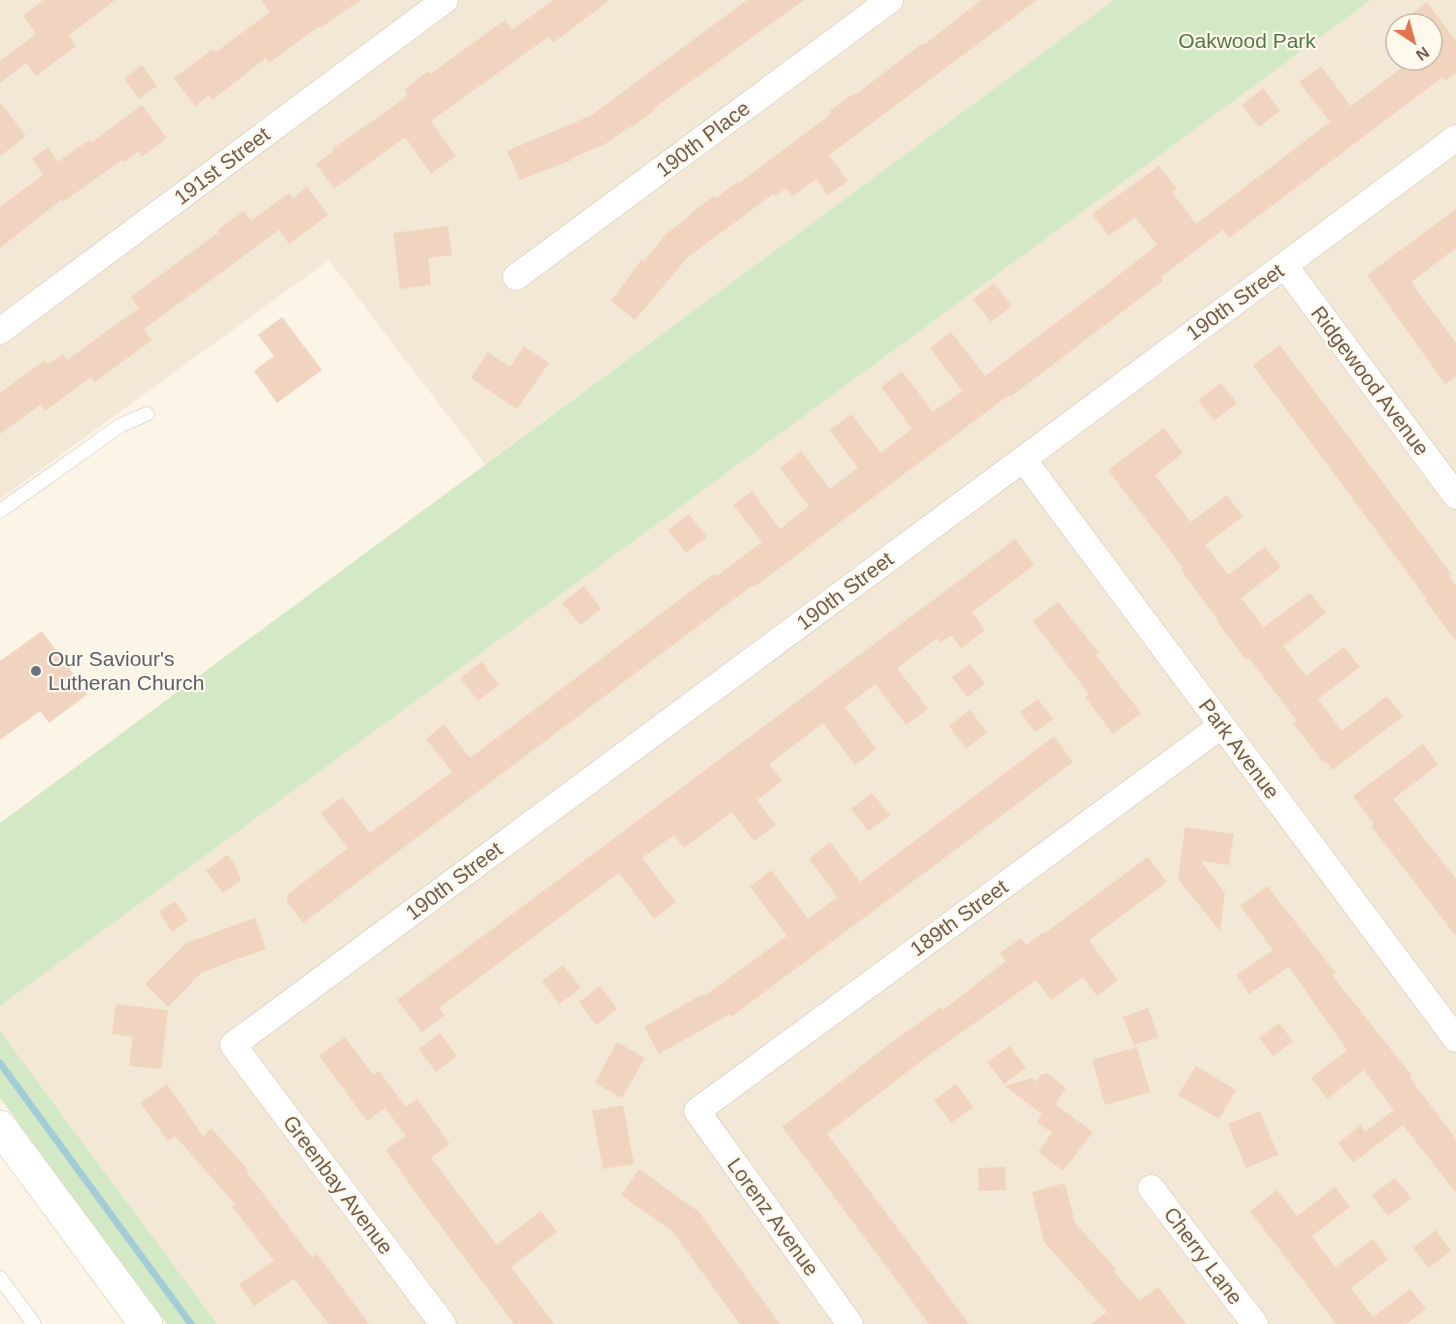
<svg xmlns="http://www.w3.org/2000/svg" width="1456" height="1324" viewBox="0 0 1456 1324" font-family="Helvetica,sans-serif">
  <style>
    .residential { fill: #f3e7d5; fill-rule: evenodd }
    .green { fill: #d3e9c5 }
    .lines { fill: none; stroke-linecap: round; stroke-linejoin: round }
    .stream { stroke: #a2cdd7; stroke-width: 7 }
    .building { fill: #f1d4bf }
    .lane-casing { stroke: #d0bfb0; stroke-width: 15 }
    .street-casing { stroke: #d0bfb0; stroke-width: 27 }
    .secondary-casing { stroke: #d2bfad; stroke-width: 34 }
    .lane { stroke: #fff; stroke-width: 14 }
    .street { stroke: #fff; stroke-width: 26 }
    .secondary { stroke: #fff; stroke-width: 33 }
    .worship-dot { fill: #6b7280; stroke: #fff8ed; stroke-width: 2 }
    .labels { text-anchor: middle; stroke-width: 4.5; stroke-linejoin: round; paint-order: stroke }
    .park-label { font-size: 21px; fill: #527a43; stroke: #fff8ed }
    .street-label { font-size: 21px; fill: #755c4c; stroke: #fff8ed }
    .worship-label { font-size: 21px; fill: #5b616d; stroke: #fff8ed; text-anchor: start }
  </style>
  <rect width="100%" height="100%" fill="#fcf4e7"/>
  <g class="residential">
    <polygon points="0,0 1114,0 485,464 329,260 0,499"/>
    <path d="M1371,0H1456V1324H217L0,1031V1006ZM1396,24H1432V60H1396Z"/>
  </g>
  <g class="green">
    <polygon points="1114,0 1371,0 0,1006 0,823"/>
    <polygon points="0,1031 217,1324 167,1324 0,1098"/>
  </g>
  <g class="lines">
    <polyline class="stream" points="0,1063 191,1324"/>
  </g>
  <g class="building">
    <polygon points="43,0 115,0 69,35 76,46 36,76 26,63 0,83 0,61 36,34 23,16"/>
    <polygon points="261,0 361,0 320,28 318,27 269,63 266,58 212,100 209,95 195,106 174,78 213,49 216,52 270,12"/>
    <polygon points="553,0 610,0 553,43 548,37 431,121 456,156 431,174 405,137 334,189 316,164 334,151 332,149 394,106 407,95 404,90 428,71 430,74 505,20 512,30"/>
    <polygon points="747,0 804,0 654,108 655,110 631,128 630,126 607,143 572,158 572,160 520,180 507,151 592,115"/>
    <polygon points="981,0 1037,0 829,155 848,181 828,195 816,179 793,196 786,188 776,196 773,194 687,258 635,320 611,301 642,259 644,261 665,235 691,215 690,214 714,196 716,198 737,182 738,184 831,114 830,111 854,93 855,95 923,43 924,45"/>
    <polygon points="1427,2 1456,41 1456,73 1445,81 1443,77 1229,238 1223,230 1161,277 1163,281 1010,397 1009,395 754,587 753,585 303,923 287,902 287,895 348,848 321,813 342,797 370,833 452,772 426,739 444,724 470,758 715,573 717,576 762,542 733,505 752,491 780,529 809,506 780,468 801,451 830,489 858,468 830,430 851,414 881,453 912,429 881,387 902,371 933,412 962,391 930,348 951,332 985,376 1110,282 1157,245 1135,217 1109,236 1092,214 1159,166 1177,189 1172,192 1196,224 1330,122 1299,82 1321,66 1351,106 1412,60 1432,60 1432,24 1398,24"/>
    <polygon points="142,65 157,86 139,99 124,79"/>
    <polygon points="1263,88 1280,111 1259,127 1242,105"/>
    <polygon points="0,102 26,136 0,156"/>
    <polygon points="142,105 167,138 142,157 138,152 124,162 122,160 63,202 61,200 0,248 0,207 43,175 32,159 48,147 58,162 89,140 91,143"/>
    <polygon points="307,187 328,215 289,244 279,230 144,329 152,340 95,382 91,377 45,411 40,405 0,434 0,393 45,360 48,364 63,354 67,360 139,308 131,297 219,232 217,230 244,211 251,221 289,193 293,198"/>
    <polygon points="1456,209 1456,248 1411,282 1456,343 1456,376 1445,384 1367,275"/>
    <polygon points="448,226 452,255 428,258 431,285 400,289 393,233"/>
    <polygon points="994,283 1012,306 991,322 973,299"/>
    <polygon points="282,317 322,370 277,403 254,371 274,356 258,335"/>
    <polygon points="1280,345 1451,574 1448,575 1456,586 1456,641 1425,600 1427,599 1253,365"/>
    <polygon points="524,346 549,363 517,409 471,378 488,352 510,367"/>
    <polygon points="1221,383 1237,403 1214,421 1198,400"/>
    <polygon points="1164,428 1183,453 1155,475 1191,522 1227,495 1243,516 1205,545 1228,575 1265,547 1281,567 1241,598 1264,627 1310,593 1326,613 1283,646 1306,676 1344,647 1360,667 1318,699 1342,731 1387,696 1403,716 1333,770 1326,762 1324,763 1293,723 1297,721 1249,658 1246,660 1217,622 1219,621 1181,570 1183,568 1108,470"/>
    <polygon points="689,514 707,537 686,553 668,530"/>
    <polygon points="1015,539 1034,565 972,612 985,630 961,648 951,635 940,643 937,638 897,668 928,709 906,725 875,684 845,707 876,749 855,765 823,723 769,764 782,781 757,800 776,825 754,841 732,812 684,848 674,835 642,858 676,902 654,919 619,873 439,1008 445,1015 422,1032 397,1000"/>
    <polygon points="584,586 601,609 580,625 562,603"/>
    <polygon points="1058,602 1099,653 1096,655 1141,713 1113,734 1085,697 1089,694 1033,621"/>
    <polygon points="42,631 88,694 49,723 40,711 0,740 0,661"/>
    <polygon points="482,662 499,685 478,701 460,678"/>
    <polygon points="970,664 985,684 967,697 952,677"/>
    <polygon points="1038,699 1053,719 1035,732 1020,712"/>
    <polygon points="970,710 987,732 966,749 949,726"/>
    <polygon points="1054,736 1073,762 731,1017 730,1014 659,1054 644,1027 703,994 704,996 787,936 750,887 771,870 808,919 837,897 809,859 830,842 860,882"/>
    <polygon points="1423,744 1438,765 1393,799 1456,879 1456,936 1371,826 1374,824 1353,796"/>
    <polygon points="872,793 890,815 868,831 851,809"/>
    <polygon points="1185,827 1234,834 1229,865 1201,861 1225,893 1220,931 1178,879"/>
    <polygon points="227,855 235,865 241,880 223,893 206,871"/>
    <polygon points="1148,857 1167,882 1089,940 1118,980 1097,996 1083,977 1051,1000 1036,980 925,1058 827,1134 969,1324 929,1324 782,1127 887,1046 941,1007 943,1010 1006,961 1000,953 1021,938 1026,945 1044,932 1045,933"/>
    <polygon points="1267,886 1336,973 1332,975 1412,1076 1410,1078 1456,1139 1456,1193 1403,1125 1353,1163 1338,1143 1361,1125 1365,1132 1394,1110 1364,1070 1327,1099 1311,1078 1347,1050 1289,967 1249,994 1236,975 1273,950 1240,906"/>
    <polygon points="175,901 188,920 172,932 159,912"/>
    <polygon points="255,918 266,949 202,972 168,1007 145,984 186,943"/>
    <polygon points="563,965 581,988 559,1004 542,981"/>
    <polygon points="600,986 617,1009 596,1025 579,1002"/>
    <polygon points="116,1004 168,1010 161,1069 129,1066 133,1037 112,1034"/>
    <polygon points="1148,1008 1158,1037 1134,1045 1123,1017"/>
    <polygon points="1279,1023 1293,1041 1273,1056 1259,1038"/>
    <polygon points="440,1033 457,1056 436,1072 419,1049"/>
    <polygon points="345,1037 373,1075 379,1071 406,1107 417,1099 450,1144 431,1158 497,1245 541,1211 557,1232 511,1267 554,1324 514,1324 413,1189 386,1150 406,1136 385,1108 367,1121 319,1056"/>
    <polygon points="617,1042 645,1058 622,1098 595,1083"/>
    <polygon points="1010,1046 1026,1068 1004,1084 987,1062"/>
    <polygon points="1137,1047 1150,1092 1105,1105 1092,1060"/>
    <polygon points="1196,1066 1236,1090 1219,1119 1178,1095"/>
    <polygon points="1047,1073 1066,1088 1055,1104 1093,1132 1063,1171 1038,1152 1052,1133 1037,1122 1042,1114 1005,1086 1033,1078 1036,1082 1040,1075"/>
    <polygon points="167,1084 203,1136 211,1128 248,1170 246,1171 312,1258 317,1254 369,1324 329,1324 294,1279 254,1306 239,1284 274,1261 232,1206 235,1204 175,1136 168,1141 140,1103"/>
    <polygon points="956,1084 973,1107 951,1123 934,1100"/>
    <polygon points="623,1105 634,1164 603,1169 592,1111"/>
    <polygon points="1260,1111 1278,1155 1246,1168 1228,1124"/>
    <polygon points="1005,1167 1006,1190 979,1191 978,1168"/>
    <polygon points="639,1169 699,1212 780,1324 740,1324 672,1231 621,1195"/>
    <polygon points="1395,1178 1411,1198 1388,1216 1372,1195"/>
    <polygon points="1065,1183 1075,1223 1116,1269 1113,1271 1140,1301 1158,1287 1186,1324 1091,1324 1107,1312 1044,1242 1032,1192"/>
    <polygon points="1335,1187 1350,1207 1312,1236 1335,1267 1373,1239 1388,1259 1351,1288 1373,1317 1410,1289 1426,1309 1406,1324 1336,1324 1250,1211 1277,1190 1297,1216"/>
    <polygon points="1436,1230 1451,1251 1429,1268 1413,1248"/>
  </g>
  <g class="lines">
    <g class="lane-casing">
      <g id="lane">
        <polyline points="0,511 121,425 147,414"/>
        <polyline points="0,1278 34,1324"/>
      </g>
    </g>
    <g class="street-casing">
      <g id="street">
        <polyline points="1285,266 1456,496"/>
        <polyline points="516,277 890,0"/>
        <polyline points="0,331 445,0"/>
        <polyline points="1023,459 1456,1039"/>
        <polyline points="1151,1188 1255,1324"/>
        <polyline points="443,1324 233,1045 1456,138"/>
        <polyline points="850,1324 697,1111 1221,726"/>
      </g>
    </g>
    <g class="secondary-casing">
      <polyline id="secondary" points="0,1127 146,1324"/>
    </g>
    <use href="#lane" class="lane"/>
    <use href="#street" class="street"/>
    <use href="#secondary" class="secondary"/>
  </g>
  <circle class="worship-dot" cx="36" cy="671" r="6"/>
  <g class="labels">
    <g class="park-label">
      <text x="1247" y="48">Oakwood Park</text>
    </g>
    <g class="street-label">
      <text transform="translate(703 139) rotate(-37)" y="7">190th Place</text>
      <text transform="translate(222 166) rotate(-37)" y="7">191st Street</text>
      <text transform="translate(1235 302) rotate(-36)" y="7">190th Street</text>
      <text transform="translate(1370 381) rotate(53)" y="7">Ridgewood Avenue</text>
      <text transform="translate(845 591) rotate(-37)" y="7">190th Street</text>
      <text transform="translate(1239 749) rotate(53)" y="7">Park Avenue</text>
      <text transform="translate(454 881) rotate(-37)" y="7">190th Street</text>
      <text transform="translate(959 918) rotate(-36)" y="7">189th Street</text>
      <text transform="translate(338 1185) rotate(53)" y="7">Greenbay Avenue</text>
      <text transform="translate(773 1217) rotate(54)" y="7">Lorenz Avenue</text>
      <text transform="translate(1203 1256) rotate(53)" y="7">Cherry Lane</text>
    </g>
    <g class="worship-label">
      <text x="48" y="666">Our Saviour's<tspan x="48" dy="24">Lutheran Church</tspan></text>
    </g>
  </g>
  <g transform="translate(1414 42) rotate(144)"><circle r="28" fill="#fff8ed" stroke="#c8baad" stroke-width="1.5"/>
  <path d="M0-4.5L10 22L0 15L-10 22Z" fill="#e2754f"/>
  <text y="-9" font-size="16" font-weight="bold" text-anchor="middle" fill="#755c4c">N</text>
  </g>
</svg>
